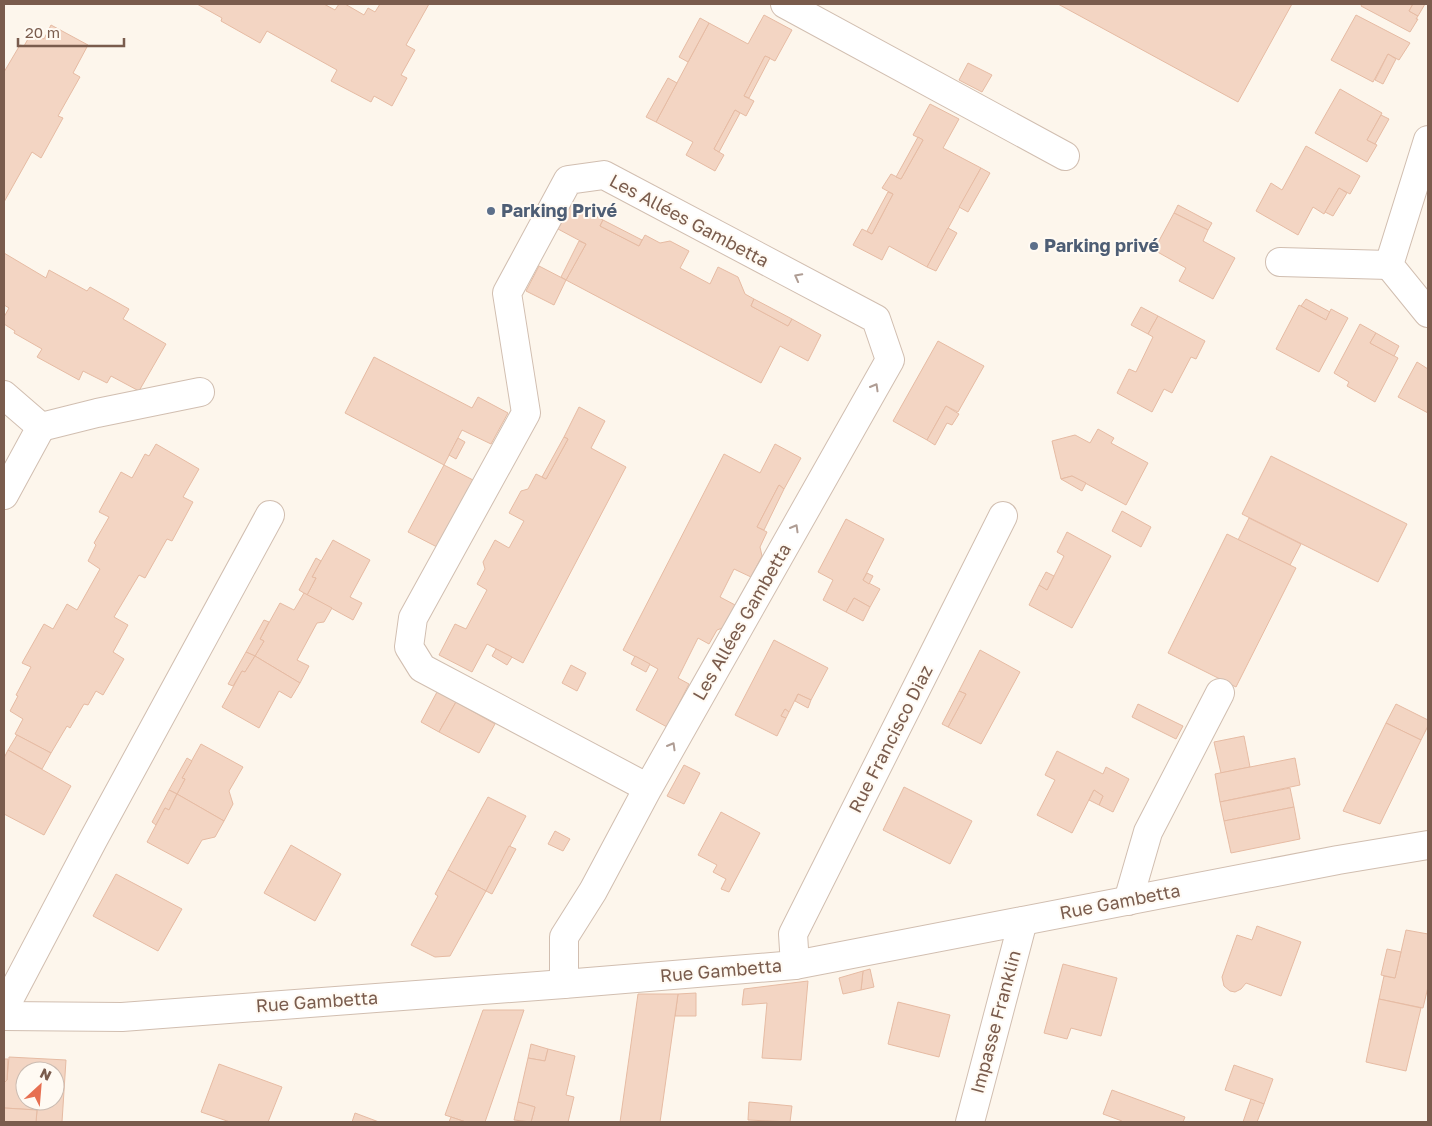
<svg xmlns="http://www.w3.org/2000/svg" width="1432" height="1126" viewBox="0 0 1432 1126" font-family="'Golos Text',sans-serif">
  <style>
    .building { fill: #f3d5c3; stroke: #e6bba3; fill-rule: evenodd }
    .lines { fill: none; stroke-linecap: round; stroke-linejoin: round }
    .minor-casing { stroke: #d1beb0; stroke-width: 30 }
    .minor { stroke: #fff; stroke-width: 28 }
    .oneway { stroke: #af9d94 }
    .service-dot { fill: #5c6f8a; stroke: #fffaf3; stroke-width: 2 }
    .labels { text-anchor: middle; stroke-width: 4; stroke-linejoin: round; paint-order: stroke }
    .service-label { font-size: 18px; font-weight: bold; fill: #4e5e75; stroke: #fffaf3; text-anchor: start }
    .street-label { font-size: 18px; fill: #7a5c4d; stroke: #fffaf3 }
  </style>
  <rect width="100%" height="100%" fill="#fdf6ec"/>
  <g class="building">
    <polygon points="197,4 324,4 335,10 339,4 345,4 364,15 368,8 375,12 380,4 429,4 406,45 415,50 401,75 407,78 392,106 374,96 371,102 331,81 337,70 267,31 260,43 221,21 222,18"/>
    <polygon points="1058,4 1292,4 1238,102"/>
    <polygon points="1362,4 1413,4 1409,11 1418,16 1416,19 1418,19 1410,32 1361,6"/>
    <polygon points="1413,4 1425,4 1418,16 1409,11"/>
    <polygon points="764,15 792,30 775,61 765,56 744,96 754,101 746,116 735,110 714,149 724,155 715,171 686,155 693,142 656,122 709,23 748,44"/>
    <polygon points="1356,15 1410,43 1399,60 1388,54 1373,82 1331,60"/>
    <polygon points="700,18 709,23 688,62 679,57"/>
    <polygon points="51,25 88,45 73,73 80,77 58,116 63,118 41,158 32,152 4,202 4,72 20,45 24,46 32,32 44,39"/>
    <polygon points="1388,54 1396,59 1383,84 1375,80"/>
    <polygon points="765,56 770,58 749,98 744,96"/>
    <polygon points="968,63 992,75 982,92 959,80"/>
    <polygon points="668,78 677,83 656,122 646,117"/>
    <polygon points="1340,89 1382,113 1367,140 1377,145 1367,162 1315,133"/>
    <polygon points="930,104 959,119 943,148 981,168 927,267 889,246 882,260 853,245 862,229 872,234 893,194 882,188 891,174 901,179 923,140 913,135"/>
    <polygon points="735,110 740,113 719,152 714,149"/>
    <polygon points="1381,115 1389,119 1375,144 1367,140"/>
    <polygon points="918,137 923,140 901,179 896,177"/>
    <polygon points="1306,146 1360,176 1350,194 1339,188 1324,214 1313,207 1298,235 1256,211 1271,183 1282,190"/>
    <polygon points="981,168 990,173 968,212 959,207"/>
    <polygon points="1339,188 1347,193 1333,216 1325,212"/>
    <polygon points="888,192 893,194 872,234 867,231"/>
    <polygon points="572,203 603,220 600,226 639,246 645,235 660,243 670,241 689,251 680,268 710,284 718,267 738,277 745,294 754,299 751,306 788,326 792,319 821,335 808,361 780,346 761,383 566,280 586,244 558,229"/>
    <polygon points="1178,205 1212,223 1208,230 1174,213"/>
    <polygon points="1174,213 1208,230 1203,241 1235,258 1213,299 1179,281 1186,268 1154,250"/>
    <polygon points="603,220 642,240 639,246 600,226"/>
    <polygon points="948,228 957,233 936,271 927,267"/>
    <polygon points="579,241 586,244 566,280 561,277"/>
    <polygon points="4,253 46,278 49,270 87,291 90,287 129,309 123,319 166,344 139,391 111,376 107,383 83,371 79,380 37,357 42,349 14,333 15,331 4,324 4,317 9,308 4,305"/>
    <polygon points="539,266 566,280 554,305 526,291"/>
    <polygon points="754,299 792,319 788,326 751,306"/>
    <polygon points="1306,299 1330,312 1326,320 1301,306"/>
    <polygon points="1299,305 1326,320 1331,309 1348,318 1319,372 1276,349"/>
    <polygon points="1141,307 1158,316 1148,334 1131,325"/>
    <polygon points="1158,316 1205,341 1196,359 1191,357 1172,393 1164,389 1152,412 1117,393 1129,369 1136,372 1153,337 1148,334"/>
    <polygon points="1360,324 1376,333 1370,343 1398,358 1375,402 1347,386 1349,382 1334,373"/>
    <polygon points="1376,333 1399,346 1394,356 1370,343"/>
    <polygon points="938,341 984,366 958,412 946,406 927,440 893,421"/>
    <polygon points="374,357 472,408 478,397 508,413 491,444 462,430 444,465 345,413"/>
    <polygon points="1417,362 1428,369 1428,413 1398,397"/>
    <polygon points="946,406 959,414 952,425 947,423 935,445 927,440"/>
    <polygon points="579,407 605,421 591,448 626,467 523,663 487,644 472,672 439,655 455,624 466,629 487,590 477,584 485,569 483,562 495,540 509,548 524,521 509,513 521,491 528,489 536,474 546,479 568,439 564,437"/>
    <polygon points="1098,429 1114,438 1111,443 1148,463 1126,505 1072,476 1061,479 1052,441 1075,435 1090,443"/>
    <polygon points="564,437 568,439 546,479 542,477"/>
    <polygon points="458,438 465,442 456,459 449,455"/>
    <polygon points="156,444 199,469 183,497 193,502 172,541 167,539 145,578 139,575 114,617 128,625 113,652 124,659 103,695 96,691 88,705 84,704 70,728 67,726 51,753 15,734 23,719 10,711 18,696 16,695 31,667 22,663 44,624 53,629 67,604 77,610 100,569 88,561 96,545 94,543 109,517 99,512 121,472 132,478 145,454 149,456"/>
    <polygon points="775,444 801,458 784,489 779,485 757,527 767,532 760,547 762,556 751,577 734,569 720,597 737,606 725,627 717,630 709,644 698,638 678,678 689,684 667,727 636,710 658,669 623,650 724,454 760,473"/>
    <polygon points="1271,456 1407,524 1378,582 1242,514"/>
    <polygon points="444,465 473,480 437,547 408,532"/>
    <polygon points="1072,476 1086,483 1082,491 1061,479"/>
    <polygon points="779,485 784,489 764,530 757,527"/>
    <polygon points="1122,511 1151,527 1141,547 1112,531"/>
    <polygon points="1249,518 1301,544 1290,565 1238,540"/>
    <polygon points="846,519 884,539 863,580 880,589 870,607 854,598 846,612 823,600 833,580 818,572"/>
    <polygon points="1067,532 1111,556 1072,628 1029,605 1039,585 1047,590 1064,556 1057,552"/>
    <polygon points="1227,534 1296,568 1236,687 1168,653"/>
    <polygon points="333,540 370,560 350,597 362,603 353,620 307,595 316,578 312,577"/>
    <polygon points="316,558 321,561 312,577 316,578 307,595 299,590"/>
    <polygon points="1046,572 1054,576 1047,590 1039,585"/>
    <polygon points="867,573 873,576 869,584 863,580"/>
    <polygon points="304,593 332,608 324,622 317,623 297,660 309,666 300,683 255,656 264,641 260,639 280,603 294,610"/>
    <polygon points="854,598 870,607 863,621 846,612"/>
    <polygon points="264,620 269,622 260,639 264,641 255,656 246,652"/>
    <polygon points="774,640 828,668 811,700 798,694 789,712 785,709 781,716 786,718 777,736 735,715"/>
    <polygon points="496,649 512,657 507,665 492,656"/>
    <polygon points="980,650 1020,672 981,744 948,727 966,694 959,691"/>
    <polygon points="246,652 255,656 245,672 242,671 233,686 228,684"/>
    <polygon points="255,656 300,683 291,698 279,691 259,728 222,707 242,671 245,672"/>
    <polygon points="635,656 650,664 646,672 631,664"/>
    <polygon points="571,665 586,673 577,691 562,683"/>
    <polygon points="959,691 966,694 948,727 942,724"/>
    <polygon points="437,692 456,702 439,732 421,722"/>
    <polygon points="798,694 811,700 808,708 795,701"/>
    <polygon points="456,702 495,724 479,753 439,732"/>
    <polygon points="1138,704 1183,726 1176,739 1132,717"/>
    <polygon points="1396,704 1428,720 1428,726 1421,740 1386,723"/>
    <polygon points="785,709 789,712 786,718 781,716"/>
    <polygon points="1386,723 1421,740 1380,824 1343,811"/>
    <polygon points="17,735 51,753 42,769 8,750"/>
    <polygon points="1244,736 1250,767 1221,773 1214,742"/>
    <polygon points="201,744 243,767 229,791 233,804 224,821 177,794 185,779 182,778"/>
    <polygon points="8,750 71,786 44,835 4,814 4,758"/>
    <polygon points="1057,751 1103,774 1106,767 1129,779 1113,812 1099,805 1103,796 1094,790 1072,833 1037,815 1055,780 1045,775"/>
    <polygon points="187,758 192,761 182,778 185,779 177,794 169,790"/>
    <polygon points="1295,758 1300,785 1220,802 1215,774"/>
    <polygon points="684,765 700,773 684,804 667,796"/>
    <polygon points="904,787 972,821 950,864 883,830"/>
    <polygon points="1290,788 1294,807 1224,821 1220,802"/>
    <polygon points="169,790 177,794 169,810 165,808 156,825 152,822"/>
    <polygon points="1094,790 1103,796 1099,805 1089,800"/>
    <polygon points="177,794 224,821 215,837 202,840 188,864 147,842 165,808 169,810"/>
    <polygon points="488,797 526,816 486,891 448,870"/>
    <polygon points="1294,807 1300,839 1231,853 1224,821"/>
    <polygon points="721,812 760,833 729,892 721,889 726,879 713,872 717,865 698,855"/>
    <polygon points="555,831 570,839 563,851 548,844"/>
    <polygon points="291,845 341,874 315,921 264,893"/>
    <polygon points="509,846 516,849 492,894 486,891"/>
    <polygon points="448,870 486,891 450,956 435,957 411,945 438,896 435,894"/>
    <polygon points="116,874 182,909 158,951 93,916"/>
    <polygon points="1257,926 1301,942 1281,996 1246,983 1241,989 1235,992 1230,991 1224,986 1222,977 1237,935 1252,940"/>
    <polygon points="1406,930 1428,934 1428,987 1423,1008 1379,999 1384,976 1395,978"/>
    <polygon points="1387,949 1401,952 1395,978 1381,975"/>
    <polygon points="1063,964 1117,978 1101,1036 1071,1028 1067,1039 1044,1033"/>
    <polygon points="870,969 874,987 861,990 863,971"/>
    <polygon points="863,971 861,990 843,994 839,978"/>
    <polygon points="808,981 801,1060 762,1058 767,1003 742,1005 744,989"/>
    <polygon points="696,993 696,1016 675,1016 678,994"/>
    <polygon points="638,994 678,994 660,1122 620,1122"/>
    <polygon points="1379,999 1421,1008 1406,1071 1366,1062"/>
    <polygon points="898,1002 950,1015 939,1057 888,1044"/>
    <polygon points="483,1010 524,1010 485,1122 466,1122 445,1115"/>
    <polygon points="531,1044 548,1049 545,1061 528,1058"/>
    <polygon points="548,1049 575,1056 566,1095 574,1097 568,1122 531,1122 535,1107 518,1102 528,1058 545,1061"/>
    <path d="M9,1057L66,1060L62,1122H36L37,1110L4,1108V1083L7,1080ZM25,1071H55V1101H25Z"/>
    <polygon points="4,1059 8,1059 7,1080 4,1083"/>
    <polygon points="219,1064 282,1087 268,1122 230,1122 201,1112"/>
    <polygon points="1234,1065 1273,1079 1264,1104 1225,1090"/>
    <polygon points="1112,1090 1185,1117 1183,1122 1121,1122 1122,1121 1103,1114"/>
    <polygon points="1251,1099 1264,1104 1257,1122 1243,1122"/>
    <polygon points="518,1102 535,1107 531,1122 514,1120"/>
    <polygon points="749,1102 792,1106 790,1122 748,1120"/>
    <polygon points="4,1108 37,1110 36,1122 4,1122"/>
    <polygon points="355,1113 379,1122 352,1122"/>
    <polygon points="451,1117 466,1122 449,1122"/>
  </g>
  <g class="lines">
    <g class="minor-casing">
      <g id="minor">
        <polyline points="785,4 1065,156"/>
        <polyline points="1428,140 1389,265 1428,313"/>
        <polyline points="1280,262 1389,265"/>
        <polyline points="4,395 41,427 4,495"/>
        <polyline points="41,427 97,413 200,392"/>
        <polyline points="1128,901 1148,832 1220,693"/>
        <polyline points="795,965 793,934 1003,516"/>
        <polyline points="564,984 564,937 593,891 648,788 890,360 876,319 604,175 568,180 507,293 526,413 413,618 409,647 422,668 648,788"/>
        <polyline points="4,1009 93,840 270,515"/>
        <polyline points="4,1016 122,1017 564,984 795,965 1338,860 1428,845"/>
        <polyline points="970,1122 1023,921"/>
      </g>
    </g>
    <use href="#minor" class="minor"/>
  </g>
  <defs><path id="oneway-chevron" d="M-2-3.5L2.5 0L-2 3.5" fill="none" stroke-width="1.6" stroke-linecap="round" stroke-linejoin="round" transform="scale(1.25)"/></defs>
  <g class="oneway">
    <use href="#oneway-chevron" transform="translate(798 277) rotate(-152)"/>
    <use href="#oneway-chevron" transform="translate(875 387) rotate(-60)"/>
    <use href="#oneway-chevron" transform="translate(795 528) rotate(-60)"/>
    <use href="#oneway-chevron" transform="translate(672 746) rotate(-60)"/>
  </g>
  <g class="service-dot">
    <circle cx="491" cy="211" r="5"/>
    <circle cx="1034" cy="246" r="5"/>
  </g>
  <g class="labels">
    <g class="service-label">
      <text x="501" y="217">Parking Privé</text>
      <text x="1044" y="252">Parking privé</text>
    </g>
    <g class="street-label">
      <text transform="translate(689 221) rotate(28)" y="6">Les Allées Gambetta</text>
      <text transform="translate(742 622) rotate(-60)" y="6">Les Allées Gambetta</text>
      <text transform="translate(891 739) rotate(-63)" y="6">Rue Francisco Diaz</text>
      <text transform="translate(1120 902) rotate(-11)" y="6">Rue Gambetta</text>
      <text transform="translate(721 971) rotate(-5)" y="6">Rue Gambetta</text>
      <text transform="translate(317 1002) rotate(-4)" y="6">Rue Gambetta</text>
      <text transform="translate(996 1022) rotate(-75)" y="6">Impasse Franklin</text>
    </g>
  </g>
  <rect width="1432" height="1126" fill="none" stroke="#7a5c4d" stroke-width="10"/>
  <g transform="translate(40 1086) rotate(26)"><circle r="24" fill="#fffaf3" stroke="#cabbb1"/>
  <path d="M0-4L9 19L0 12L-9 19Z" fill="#e76f51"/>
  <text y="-8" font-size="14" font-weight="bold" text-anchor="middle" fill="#7a5c4d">N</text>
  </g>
  <path d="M18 38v8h106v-8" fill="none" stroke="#7a5c4d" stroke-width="2.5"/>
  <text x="25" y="38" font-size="15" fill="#7a5c4d" stroke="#fffaf3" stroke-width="4" paint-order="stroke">20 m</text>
</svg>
